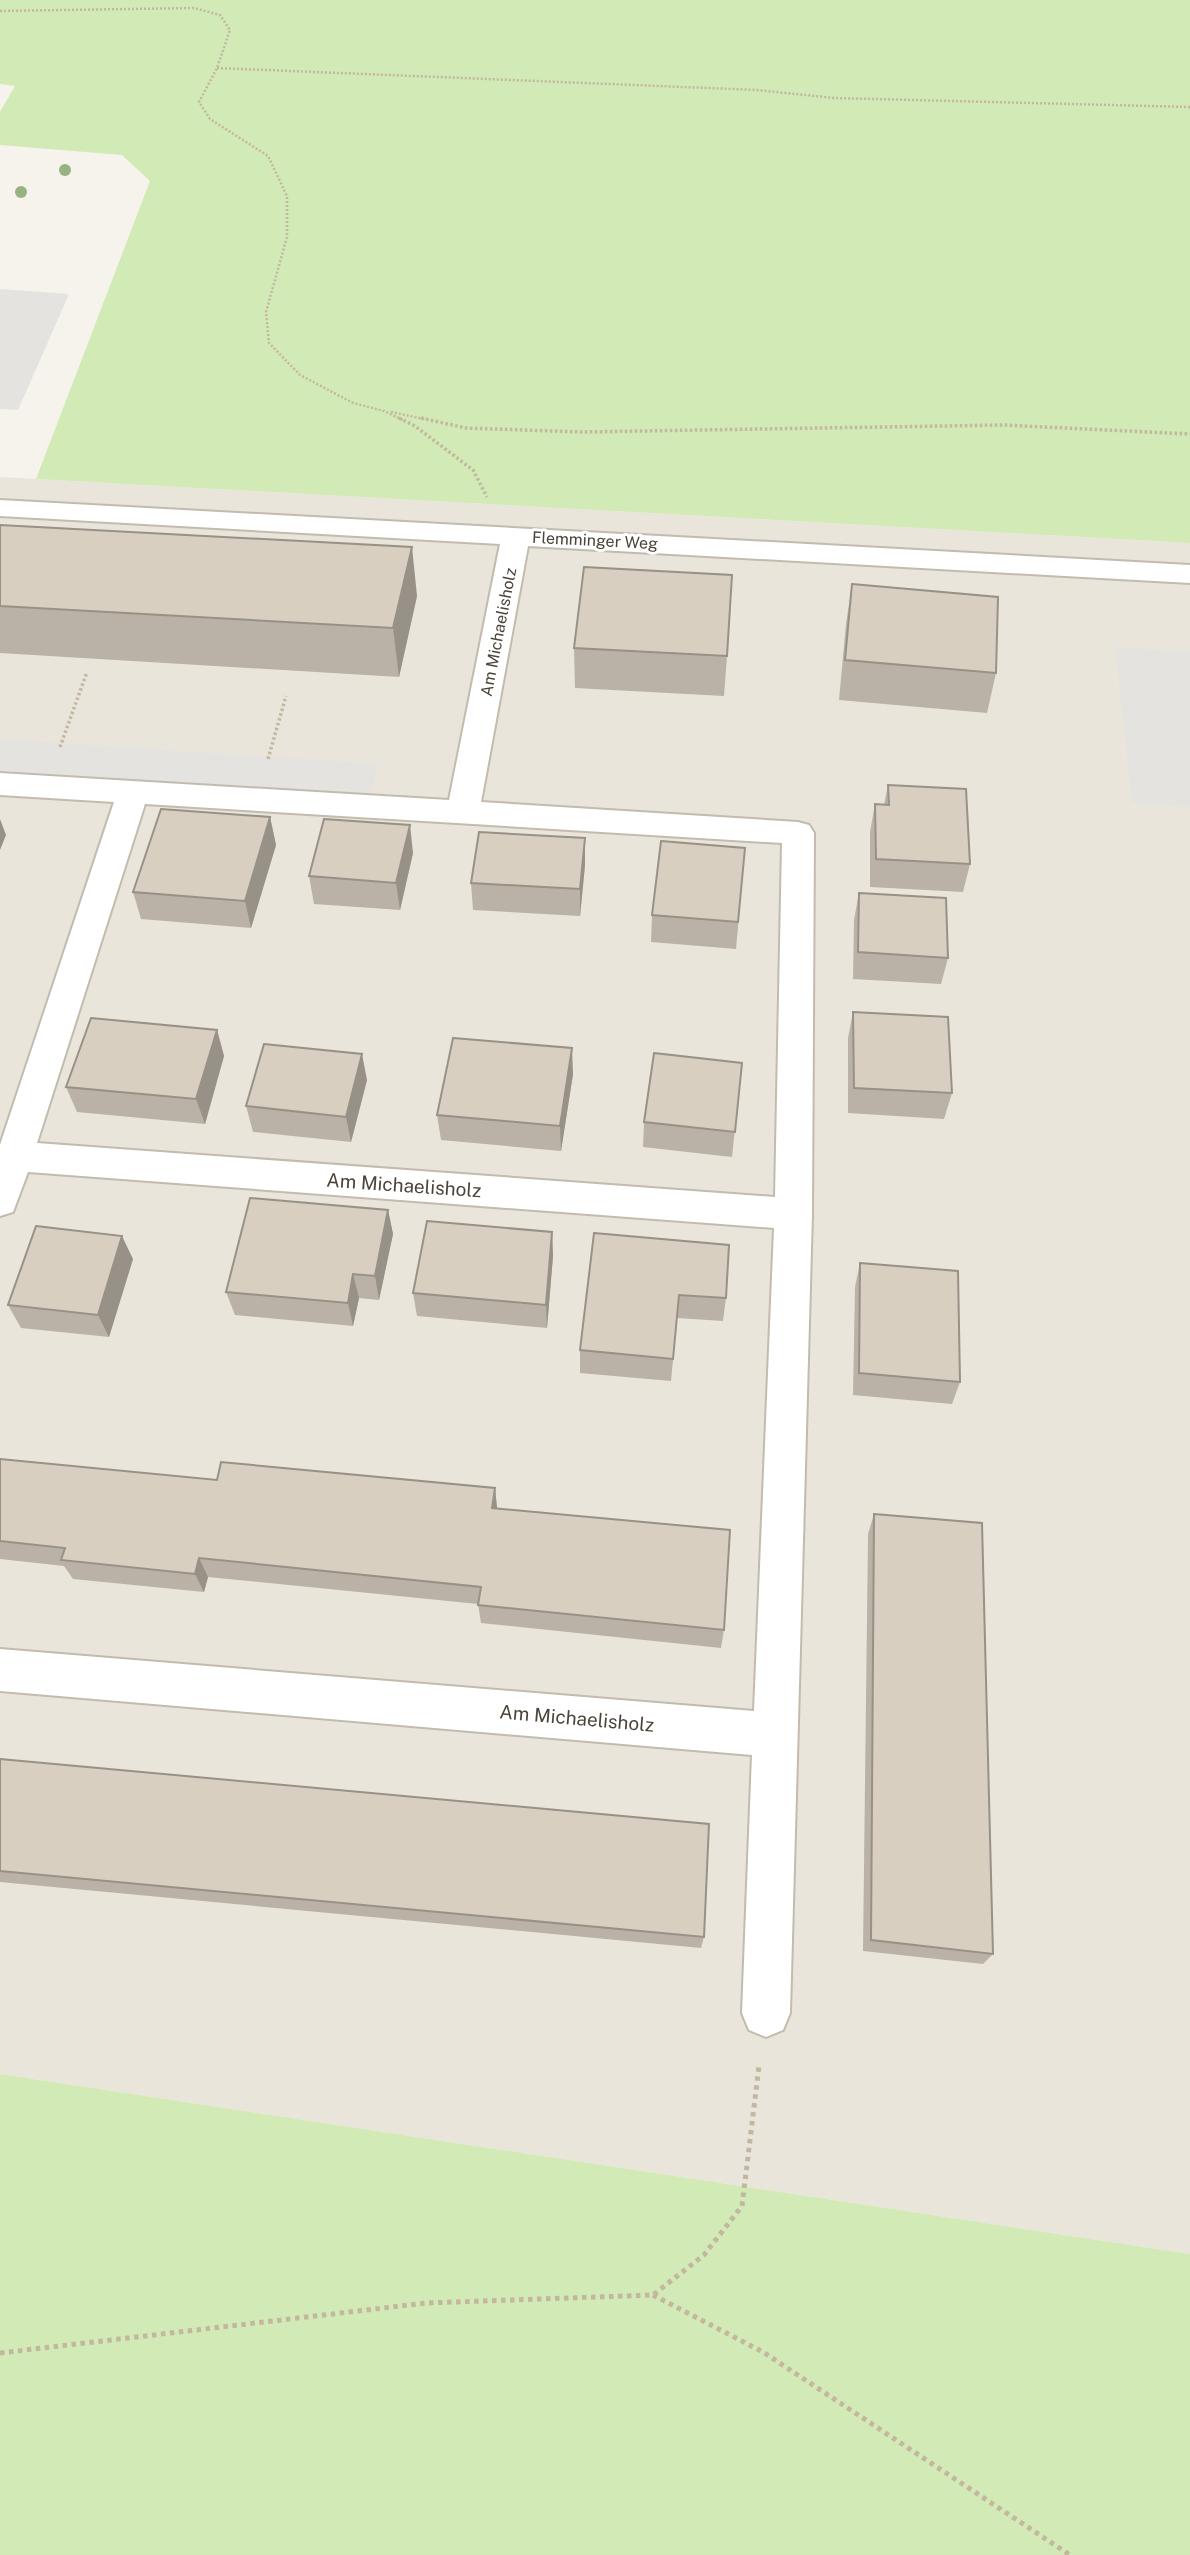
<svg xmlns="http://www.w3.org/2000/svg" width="1190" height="2555" viewBox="0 0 1190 2555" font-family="'Public Sans',sans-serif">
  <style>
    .residential { fill: #eae5da }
    .green { fill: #d2eab5 }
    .parking { fill: #e5e3e0 }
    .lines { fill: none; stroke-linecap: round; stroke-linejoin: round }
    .minor-casing { stroke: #c2bbae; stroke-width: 4 }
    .path-far2 { stroke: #c4b79f; stroke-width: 2.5; stroke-dasharray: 2 2; stroke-linecap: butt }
    .path-far1 { stroke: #c4b79f; stroke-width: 3.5; stroke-dasharray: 2.5 2.5; stroke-linecap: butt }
    .path { stroke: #c4b79f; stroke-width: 5; stroke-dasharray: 4.5 4.5; stroke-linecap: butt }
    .minor { fill: #fff; fill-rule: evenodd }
    .tree { fill: #97b381 }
    .wall { fill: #bab2a6 }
    .shaded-wall { fill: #979187 }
    .building { fill: #d8cfc1; stroke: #979187; stroke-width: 2 }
    .labels { text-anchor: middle; stroke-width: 6; stroke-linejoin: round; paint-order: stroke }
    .far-street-label { font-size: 16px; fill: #4b4439; stroke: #fff }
    .street-label { font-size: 19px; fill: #4b4439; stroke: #fff }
  </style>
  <rect width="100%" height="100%" fill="#f6f3ec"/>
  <polygon class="residential" points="0,477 1190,543 1190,2254 0,2074"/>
  <g class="green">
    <polygon points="0,0 1190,0 1190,543 36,479 150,181 122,155 0,145 0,112 15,86 0,84"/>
    <polygon points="0,2074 1190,2254 1190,2555 0,2555"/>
  </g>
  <g class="parking">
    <polygon points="0,289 69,294 18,410 0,409"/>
    <polygon points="1115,647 1190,652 1190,807 1132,803"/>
    <polygon points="0,739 379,764 371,796 0,771"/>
  </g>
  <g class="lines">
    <g class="minor-casing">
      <path id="minor" d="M0,500L1190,565V583L528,546L481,802L798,822L809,825L814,833L812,1214L790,2013L783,2030L766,2037L749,2030L742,2013L752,1755L0,1691V1649L754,1711L774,1228L28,1172L13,1212L0,1216V1145L114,802L0,795V773L449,800L500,544L0,516ZM145,804L782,843L775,1197L37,1143Z"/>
    </g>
    <g class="path-far2">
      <polyline points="0,11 194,8 220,15 230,30 217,68 199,102 210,119 268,156 287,196 287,237 266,312 269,343 300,375 353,403 384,411 403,420"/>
      <polyline points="217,68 757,90 834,98 1190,107"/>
      <polyline points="391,412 429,420"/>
    </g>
    <g class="path-far1">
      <polyline points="399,418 415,426 473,470 487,497"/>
      <polyline points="421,418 466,428 581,432 1003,425 1190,434"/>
      <polyline points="60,747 87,672"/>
      <polyline points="268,759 286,696"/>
    </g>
    <g class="path">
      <polyline points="653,2295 763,2352 1070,2555"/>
      <polyline points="0,2353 426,2303 653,2295 704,2255 742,2206 759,2066"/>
    </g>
    <use href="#minor" class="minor"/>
  </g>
  <g class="tree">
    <circle cx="65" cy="170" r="6"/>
    <circle cx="21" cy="192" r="6"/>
  </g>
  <g class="wall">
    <polygon points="0,525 417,596 399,677 0,653"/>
    <polygon points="852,584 996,673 987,713 839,700 846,624"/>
    <polygon points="574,648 727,656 724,696 575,688"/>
    <polygon points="888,785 970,864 963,892 870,887 870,832 875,804 884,805"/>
    <polygon points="270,817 276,845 251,928 141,919 133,892"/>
    <polygon points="745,848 736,949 651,942 652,915"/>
    <polygon points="413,853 400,910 314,904 309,876"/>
    <polygon points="585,865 580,916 473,910 471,883"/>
    <polygon points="859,893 948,958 941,984 853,979 854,920"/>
    <polygon points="853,1012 952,1093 944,1119 848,1113 848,1038"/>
    <polygon points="217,1030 224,1056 205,1124 77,1112 66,1087"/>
    <polygon points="742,1063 732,1157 643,1147 644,1122"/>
    <polygon points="573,1074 561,1151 441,1140 437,1115"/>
    <polygon points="367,1080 351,1142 253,1132 246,1106"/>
    <polygon points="388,1210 393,1234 379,1300 359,1298 353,1326 235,1315 226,1292"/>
    <polygon points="552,1232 553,1256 547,1328 417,1316 413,1293"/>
    <polygon points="594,1233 726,1298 723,1321 677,1318 671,1381 580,1373 580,1350"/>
    <polygon points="133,1259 109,1337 21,1328 8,1305"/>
    <polygon points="860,1263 960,1382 952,1404 853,1395 855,1287"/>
    <polygon points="0,1459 217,1480 495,1488 497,1508 724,1630 721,1648 481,1623 478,1604 208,1577 204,1592 73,1579 64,1566 0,1559"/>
    <polygon points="874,1514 993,1954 983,1964 863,1951 868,1534"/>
    <polygon points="0,1759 704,1937 701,1948 0,1882"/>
  </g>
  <g class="shaded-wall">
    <polygon points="412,547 417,596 399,677 393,628"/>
    <polygon points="270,817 276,845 251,928 245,901"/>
    <polygon points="0,819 6,835 0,850"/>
    <polygon points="410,825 413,853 400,910 396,883"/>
    <polygon points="585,838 585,865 580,916 580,889"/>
    <polygon points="217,1030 224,1056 205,1124 196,1099"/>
    <polygon points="572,1048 573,1074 561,1151 560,1126"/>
    <polygon points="362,1054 367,1080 351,1142 346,1117"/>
    <polygon points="388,1210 393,1234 379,1300 375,1276"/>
    <polygon points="552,1232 553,1256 547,1328 546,1305"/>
    <polygon points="122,1236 133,1259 109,1337 98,1315"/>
    <polygon points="353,1274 359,1298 353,1326 348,1303"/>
    <polygon points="495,1488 497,1508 492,1508"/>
    <polygon points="199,1558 208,1577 204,1592 195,1574"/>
  </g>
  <g class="building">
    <polygon points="0,525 412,547 393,628 0,606"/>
    <polygon points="584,567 732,575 727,656 574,648"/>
    <polygon points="852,584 998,597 996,673 845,660"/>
    <polygon points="888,785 966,789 970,864 876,859 875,804 889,805"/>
    <polygon points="161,809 270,817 245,901 133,892"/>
    <polygon points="324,819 410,825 396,883 309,876"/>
    <polygon points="479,832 585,838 580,889 471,883"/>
    <polygon points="661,841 745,848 738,922 652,915"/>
    <polygon points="859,893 946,898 948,958 858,952"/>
    <polygon points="853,1012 948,1017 952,1093 854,1088"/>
    <polygon points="91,1018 217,1030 196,1099 66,1087"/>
    <polygon points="453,1038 572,1048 560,1126 437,1115"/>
    <polygon points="264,1044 362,1054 346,1117 246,1106"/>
    <polygon points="654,1053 742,1063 735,1132 644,1122"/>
    <polygon points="250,1198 388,1210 375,1276 353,1274 348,1303 226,1292"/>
    <polygon points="427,1221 552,1232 546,1305 413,1293"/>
    <polygon points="36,1226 122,1236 98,1315 8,1305"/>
    <polygon points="594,1233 729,1245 726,1298 679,1295 673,1359 580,1350"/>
    <polygon points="860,1263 958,1271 960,1382 859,1373"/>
    <polygon points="0,1459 217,1480 221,1462 495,1488 492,1508 730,1530 724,1630 478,1605 481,1587 199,1558 195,1574 61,1560 65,1548 0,1541"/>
    <polygon points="874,1514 982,1523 993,1954 871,1940"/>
    <polygon points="0,1759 709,1824 704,1937 0,1871"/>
  </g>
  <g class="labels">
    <g class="far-street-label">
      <text transform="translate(595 540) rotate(3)" y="6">Flemminger Weg</text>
      <text transform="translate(498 632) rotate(-79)" y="6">Am Michaelisholz</text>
    </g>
    <g class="street-label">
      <text transform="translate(404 1185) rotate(4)" y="7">Am Michaelisholz</text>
      <text transform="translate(577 1718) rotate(5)" y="7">Am Michaelisholz</text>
    </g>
  </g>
</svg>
